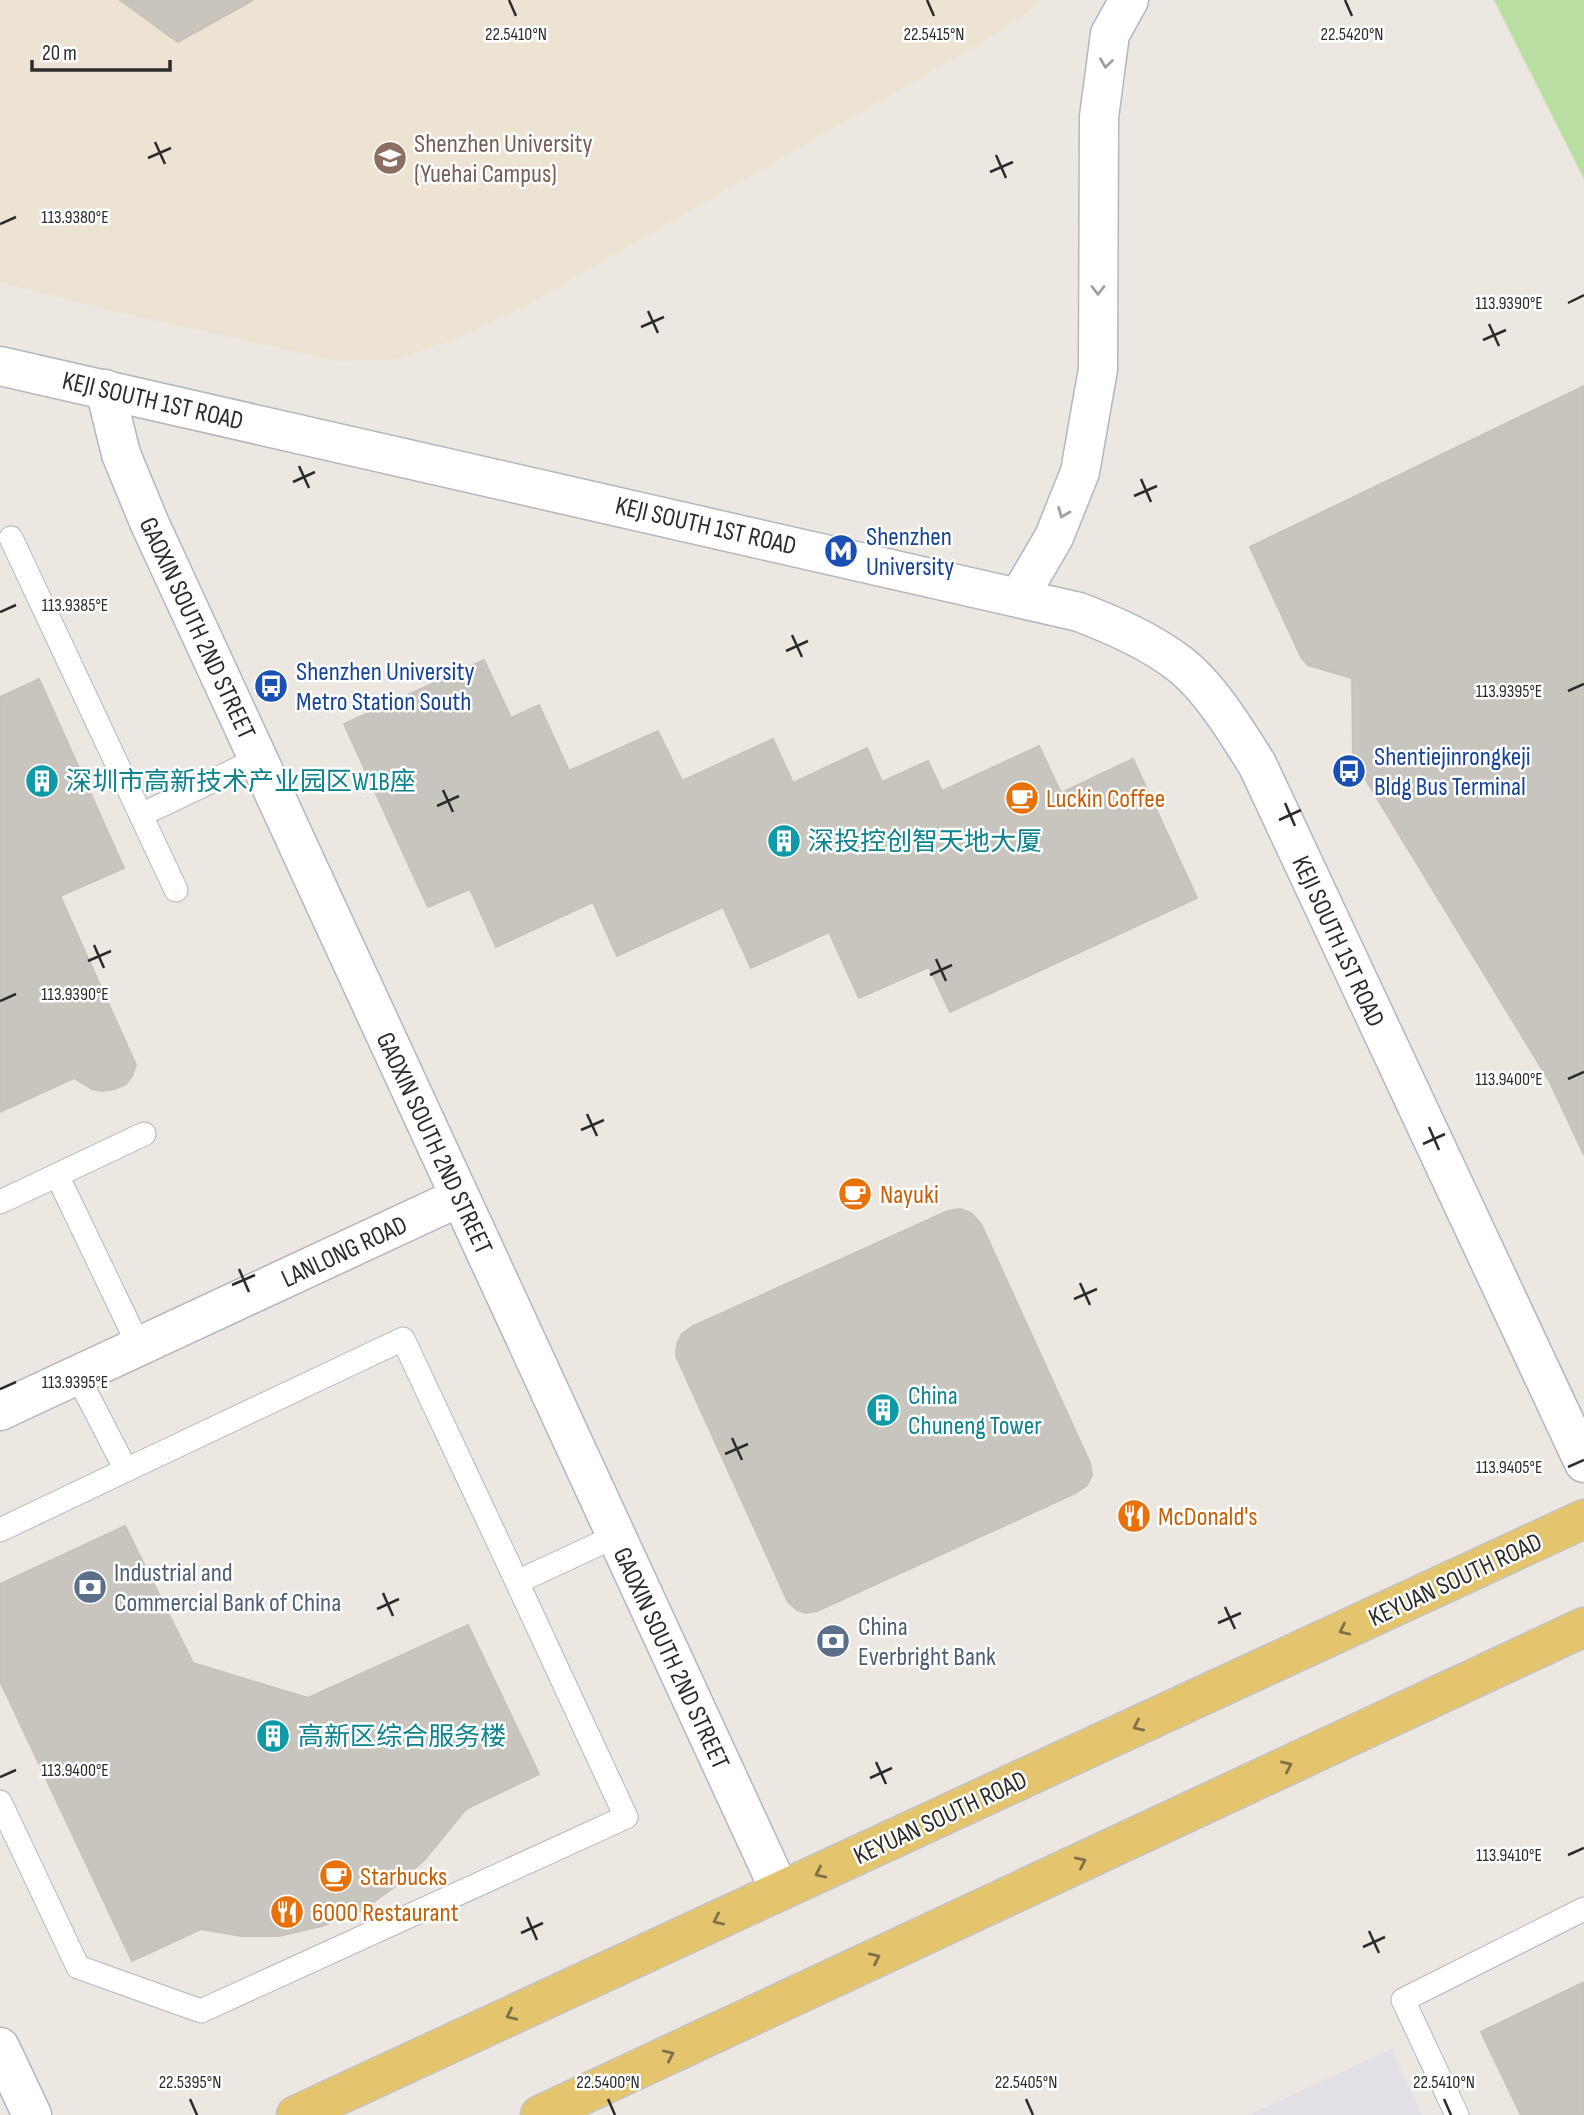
<svg xmlns="http://www.w3.org/2000/svg" width="1584" height="2115" viewBox="0 0 1584 2115" font-family="'Sofia Sans Condensed','Noto Sans SC',sans-serif">
  <style>
    .industrial { fill: #e1e0e6 }
    .education { fill: #ece3d2 }
    .green { fill: #b8dea2 }
    .building { fill: #c8c5be; stroke: #c8c2ba; stroke-width: 2 }
    .lines { fill: none; stroke-linecap: round; stroke-linejoin: round }
    .service-casing { stroke: #b4b6be; stroke-width: 25 }
    .minor-casing { stroke: #b4b6be; stroke-width: 41 }
    .tertiary-casing { stroke: #b4b6be; stroke-width: 41 }
    .primary-casing { stroke: #c4c4c4; stroke-width: 41 }
    .service { stroke: #fff; stroke-width: 23 }
    .minor { stroke: #fff; stroke-width: 38 }
    .tertiary { stroke: #fff; stroke-width: 38 }
    .primary { stroke: #e4c56e; stroke-width: 38 }
    .oneway { stroke: #a0a0a0 }
    .oneway2 { stroke: #7f714a }
    .ticks { fill: none; stroke: #2c2c2c; stroke-width: 2.5 }
    .labels { text-anchor: middle; stroke-width: 5; stroke-linejoin: round; paint-order: stroke }
    .education-label { font-size: 26px; fill: #785e54; stroke: #fff; text-anchor: start }
    .street-label { font-size: 26px; fill: #2c2c2c; stroke: #fff }
    .transit-label { font-size: 26px; fill: #164399; stroke: #fff; text-anchor: start }
    .culture-label { font-size: 26px; fill: #0d838f; stroke: #fff; text-anchor: start }
    .food-label { font-size: 26px; fill: #c56008; stroke: #fff; text-anchor: start }
    .service-label { font-size: 26px; fill: #4e5e75; stroke: #fff; text-anchor: start }
    .ticks-label { font-size: 18px; text-anchor: middle; fill: #2c2c2c; stroke: #fff; stroke-width: 5; stroke-linejoin: round; paint-order: stroke }
  </style>
  <rect width="100%" height="100%" fill="#ece7e0"/>
  <polygon class="industrial" points="1391,2049 1422,2115 1249,2115"/>
  <polygon class="education" points="0,0 1043,0 996,34 525,306 450,341 395,359 338,361 113,311 0,282"/>
  <polygon class="green" points="1494,0 1584,0 1584,179"/>
  <g class="building">
    <polygon points="120,0 253,0 178,42"/>
    <polygon points="1584,386 1584,1155 1550,1082 1355,762 1353,755 1352,678 1308,665 1301,657 1250,547"/>
    <polygon points="484,660 511,718 539,705 569,771 658,731 682,781 773,739 793,783 867,748 882,782 928,761 942,791 1039,746 1061,793 1133,759 1197,898 950,1012 929,967 859,998 829,932 751,968 723,907 617,956 593,902 496,947 470,889 428,907 344,724"/>
    <polygon points="39,679 124,868 60,896 136,1065 132,1076 126,1084 115,1089 102,1091 92,1089 74,1078 0,1112 0,697"/>
    <polygon points="960,1209 971,1213 981,1224 1090,1463 1092,1475 1087,1485 1076,1493 817,1611 805,1613 797,1610 788,1602 676,1356 677,1344 682,1334 693,1326 948,1211"/>
    <polygon points="125,1526 193,1663 308,1698 468,1625 539,1774 466,1809 425,1859 397,1885 362,1910 322,1926 279,1936 241,1936 201,1929 132,1961 0,1681 0,1584"/>
    <polygon points="1584,1982 1584,2115 1521,2115 1481,2032"/>
  </g>
  <g class="lines">
    <g class="service-casing">
      <g id="service">
        <polyline points="11,538 176,890"/>
        <polyline points="141,815 258,759"/>
        <polyline points="57,1175 139,1346"/>
        <polyline points="0,1202 144,1134"/>
        <polyline points="77,1375 126,1470 403,1339 517,1582 616,1536"/>
        <polyline points="0,1530 126,1470"/>
        <polyline points="0,1802 78,1967 201,2011 626,1817 517,1582"/>
        <polyline points="1457,2115 1403,2000 1584,1909"/>
      </g>
    </g>
    <g class="minor-casing">
      <polyline id="minor" points="0,1411 460,1197"/>
    </g>
    <g class="tertiary-casing">
      <g id="tertiary">
        <path d="M0,366L1079,612C1115,626 1150,641 1181,665C1211,689 1236,731 1257,764L1584,1463"/>
        <polyline points="105,389 121,454 149,522 780,1891"/>
        <polyline points="1019,597 1054,537 1080,472 1098,369 1099,117 1110,34 1129,0"/>
        <polyline points="0,2047 32,2115"/>
      </g>
    </g>
    <g class="primary-casing">
      <g id="primary">
        <polyline points="296,2115 1584,1519"/>
        <polyline points="540,2115 1584,1627"/>
      </g>
    </g>
    <use href="#service" class="service"/>
    <use href="#minor" class="minor"/>
    <use href="#tertiary" class="tertiary"/>
    <use href="#primary" class="primary"/>
  </g>
  <defs><path id="oneway-chevron" d="M-2-3.5L2.5 0L-2 3.5" fill="none" stroke-width="1.6" stroke-linecap="round" stroke-linejoin="round" transform="scale(1.75)"/></defs>
  <g class="oneway">
    <use href="#oneway-chevron" transform="translate(1106 63) rotate(98)"/>
    <use href="#oneway-chevron" transform="translate(1098 290) rotate(90)"/>
    <use href="#oneway-chevron" transform="translate(1063 513) rotate(112)"/>
  </g>
  <g class="oneway2">
    <use href="#oneway-chevron" transform="translate(1344 1630) rotate(155)"/>
    <use href="#oneway-chevron" transform="translate(1138 1726) rotate(155)"/>
    <use href="#oneway-chevron" transform="translate(1287 1766) rotate(-25)"/>
    <use href="#oneway-chevron" transform="translate(1081 1862) rotate(-25)"/>
    <use href="#oneway-chevron" transform="translate(820 1873) rotate(155)"/>
    <use href="#oneway-chevron" transform="translate(718 1920) rotate(155)"/>
    <use href="#oneway-chevron" transform="translate(875 1958) rotate(-25)"/>
    <use href="#oneway-chevron" transform="translate(511 2015) rotate(155)"/>
    <use href="#oneway-chevron" transform="translate(669 2055) rotate(-25)"/>
  </g>
  <path class="ticks" d="M509,0L516,16M927,0L934,16M1345,0L1352,16M155,142L165,164M996,155L1006,178M148,158L171,148M990,172L1013,162M0,224L16,217M1568,303L1584,295M648,311L658,333M1489,324L1499,346M641,327L664,317M1483,340L1506,330M299,466L309,488M1141,479L1151,502M293,482L315,472M1134,496L1157,486M0,612L16,605M792,635L802,657M786,651L808,641M1568,691L1584,684M443,790L453,812M1285,803L1295,826M437,806L459,796M1279,820L1301,810M94,945L104,968M936,959L946,981M88,961L111,951M930,975L952,965M0,1001L16,994M1568,1079L1584,1072M587,1114L597,1136M1429,1127L1439,1150M581,1130L604,1120M1423,1144L1445,1134M239,1269L249,1292M1080,1283L1090,1305M232,1285L255,1275M1074,1299L1097,1289M0,1389L16,1382M732,1438L742,1460M725,1454L748,1444M1568,1467L1584,1460M383,1593L393,1616M1225,1607L1235,1629M377,1609L399,1599M1218,1623L1241,1613M876,1762L886,1784M0,1777L16,1770M870,1778L892,1768M1568,1855L1584,1848M527,1917L537,1940M1369,1931L1379,1953M521,1933L543,1923M1363,1947L1385,1937M190,2099L197,2115M608,2099L615,2115M1026,2099L1033,2115M1444,2099L1451,2115"/>
  <defs>
    <g id="university-disc" transform="scale(1.75)"><circle r="9.5" fill="#8d6e63" stroke="#fff"/><path d="M0-5L7-2L0 1L-7-2ZM-4 1L0 2.5L4 1V4Q0 6-4 4Z" fill="#fff"/></g>
    <g id="metro-disc" transform="scale(1.75)"><circle r="9.5" fill="#1a4fb4" stroke="#fff"/><path d="M-5.5 5V-5H-3L0 0L3-5H5.5V5H3V-.5L0 4L-3-.5V5Z" fill="#fff"/></g>
    <g id="bus-disc" transform="scale(1.75)"><circle r="9.5" fill="#1a4fb4" stroke="#fff"/><path d="M-5-6H5V4H4V6H2V4H-2V6H-4V4H-5ZM-3.5-4V0h7V-4ZM-3.5 1.2v1.5H-2V1.2ZM2 1.2v1.5H3.5V1.2Z" fill="#fff"/></g>
    <g id="building-disc" transform="scale(1.75)"><circle r="9.5" fill="#0f9aa8" stroke="#fff"/><path d="M-4-6H4V6H1V3H-1V6H-4ZM-2.5-4.3h1.7v1.8h-1.7ZM.8-4.3h1.7v1.8H.8ZM-2.5-1h1.7V.8h-1.7ZM.8-1h1.7V.8H.8Z" fill="#fff"/></g>
    <g id="cafe-disc" transform="scale(1.75)"><circle r="9.5" fill="#e8710a" stroke="#fff"/><path d="M-5.5-4.5H6V0H3Q3 3.5 0 3.5H-2.5Q-5.5 3.5-5.5 0ZM3-3.2v2h1.7v-2ZM-6 4.5H4V6H-6Z" fill="#fff"/></g>
    <g id="restaurant-disc" transform="scale(1.75)"><circle r="9.5" fill="#e8710a" stroke="#fff"/><path d="M-5-6h1v4h1v-4h1v4h1v-4h1v5L-1.5 .5V6h-2V.5L-5-1ZM5-6V6H3V1.5H1.5Q1.5-4 5-6Z" fill="#fff"/></g>
    <g id="bank-disc" transform="scale(1.75)"><circle r="9.5" fill="#5c6f8a" stroke="#fff"/><path d="M-6-4H6V4H-6ZM0-2.3a2.3 2.3 0 1 0 0 4.6a2.3 2.3 0 1 0 0-4.6Z" fill="#fff"/></g>
  </defs>
  <g fill-rule="evenodd">
    <use href="#university-disc" x="390" y="158"/>
    <use href="#metro-disc" x="841" y="551"/>
    <use href="#bus-disc" x="271" y="686"/>
    <use href="#bus-disc" x="1349" y="771"/>
    <use href="#building-disc" x="42" y="781"/>
    <use href="#cafe-disc" x="1022" y="798"/>
    <use href="#building-disc" x="784" y="841"/>
    <use href="#cafe-disc" x="855" y="1194"/>
    <use href="#building-disc" x="883" y="1410"/>
    <use href="#restaurant-disc" x="1134" y="1516"/>
    <use href="#bank-disc" x="90" y="1587"/>
    <use href="#bank-disc" x="833" y="1641"/>
    <use href="#building-disc" x="273" y="1736"/>
    <use href="#cafe-disc" x="336" y="1876"/>
    <use href="#restaurant-disc" x="287" y="1912"/>
  </g>
  <g class="labels">
    <g class="education-label">
      <text x="414" y="152">Shenzhen University<tspan x="414" dy="30">(Yuehai Campus)</tspan></text>
    </g>
    <g class="street-label">
      <text transform="translate(153 400) rotate(13)" y="9">KEJI SOUTH 1ST ROAD</text>
      <text transform="translate(706 525) rotate(13)" y="9">KEJI SOUTH 1ST ROAD</text>
      <text transform="translate(198 628) rotate(65)" y="9">GAOXIN SOUTH 2ND STREET</text>
      <text transform="translate(1339 941) rotate(65)" y="9">KEJI SOUTH 1ST ROAD</text>
      <text transform="translate(435 1143) rotate(65)" y="9">GAOXIN SOUTH 2ND STREET</text>
      <text transform="translate(344 1251) rotate(-25)" y="9">LANLONG ROAD</text>
      <text transform="translate(1455 1579) rotate(-25)" y="9">KEYUAN SOUTH ROAD</text>
      <text transform="translate(672 1658) rotate(65)" y="9">GAOXIN SOUTH 2ND STREET</text>
      <text transform="translate(940 1817) rotate(-25)" y="9">KEYUAN SOUTH ROAD</text>
    </g>
    <g class="transit-label">
      <text x="866" y="545">Shenzhen<tspan x="866" dy="30">University</tspan></text>
      <text x="296" y="680">Shenzhen University<tspan x="296" dy="30">Metro Station South</tspan></text>
      <text x="1374" y="765">Shentiejinrongkeji<tspan x="1374" dy="30">Bldg Bus Terminal</tspan></text>
    </g>
    <g class="culture-label">
      <text x="66" y="790">深圳市高新技术产业园区W1B座</text>
      <text x="808" y="850">深投控创智天地大厦</text>
      <text x="908" y="1404">China<tspan x="908" dy="30">Chuneng Tower</tspan></text>
      <text x="298" y="1745">高新区综合服务楼</text>
    </g>
    <g class="food-label">
      <text x="1046" y="807">Luckin Coffee</text>
      <text x="880" y="1203">Nayuki</text>
      <text x="1158" y="1525">McDonald's</text>
      <text x="360" y="1885">Starbucks</text>
      <text x="312" y="1921">6000 Restaurant</text>
    </g>
    <g class="service-label">
      <text x="114" y="1581">Industrial and<tspan x="114" dy="30">Commercial Bank of China</tspan></text>
      <text x="858" y="1635">China<tspan x="858" dy="30">Everbright Bank</tspan></text>
    </g>
  </g>
  <g class="ticks-label">
    <text x="934" y="40">22.5415°N</text>
    <text x="1352" y="40">22.5420°N</text>
    <text x="516" y="40">22.5410°N</text>
    <text x="75" y="223">113.9380°E</text>
    <text x="1509" y="309">113.9390°E</text>
    <text x="75" y="611">113.9385°E</text>
    <text x="1509" y="697">113.9395°E</text>
    <text x="75" y="1000">113.9390°E</text>
    <text x="1509" y="1085">113.9400°E</text>
    <text x="75" y="1388">113.9395°E</text>
    <text x="1509" y="1473">113.9405°E</text>
    <text x="75" y="1776">113.9400°E</text>
    <text x="1509" y="1861">113.9410°E</text>
    <text x="190" y="2088">22.5395°N</text>
    <text x="608" y="2088">22.5400°N</text>
    <text x="1026" y="2088">22.5405°N</text>
    <text x="1444" y="2088">22.5410°N</text>
  </g>
  <path d="M32 60v10h138v-10" fill="none" stroke="#2c2c2c" stroke-width="3.5"/>
  <text x="42" y="60" font-size="21" fill="#2c2c2c" stroke="#ffffff" stroke-width="5" paint-order="stroke">20 m</text>
</svg>
